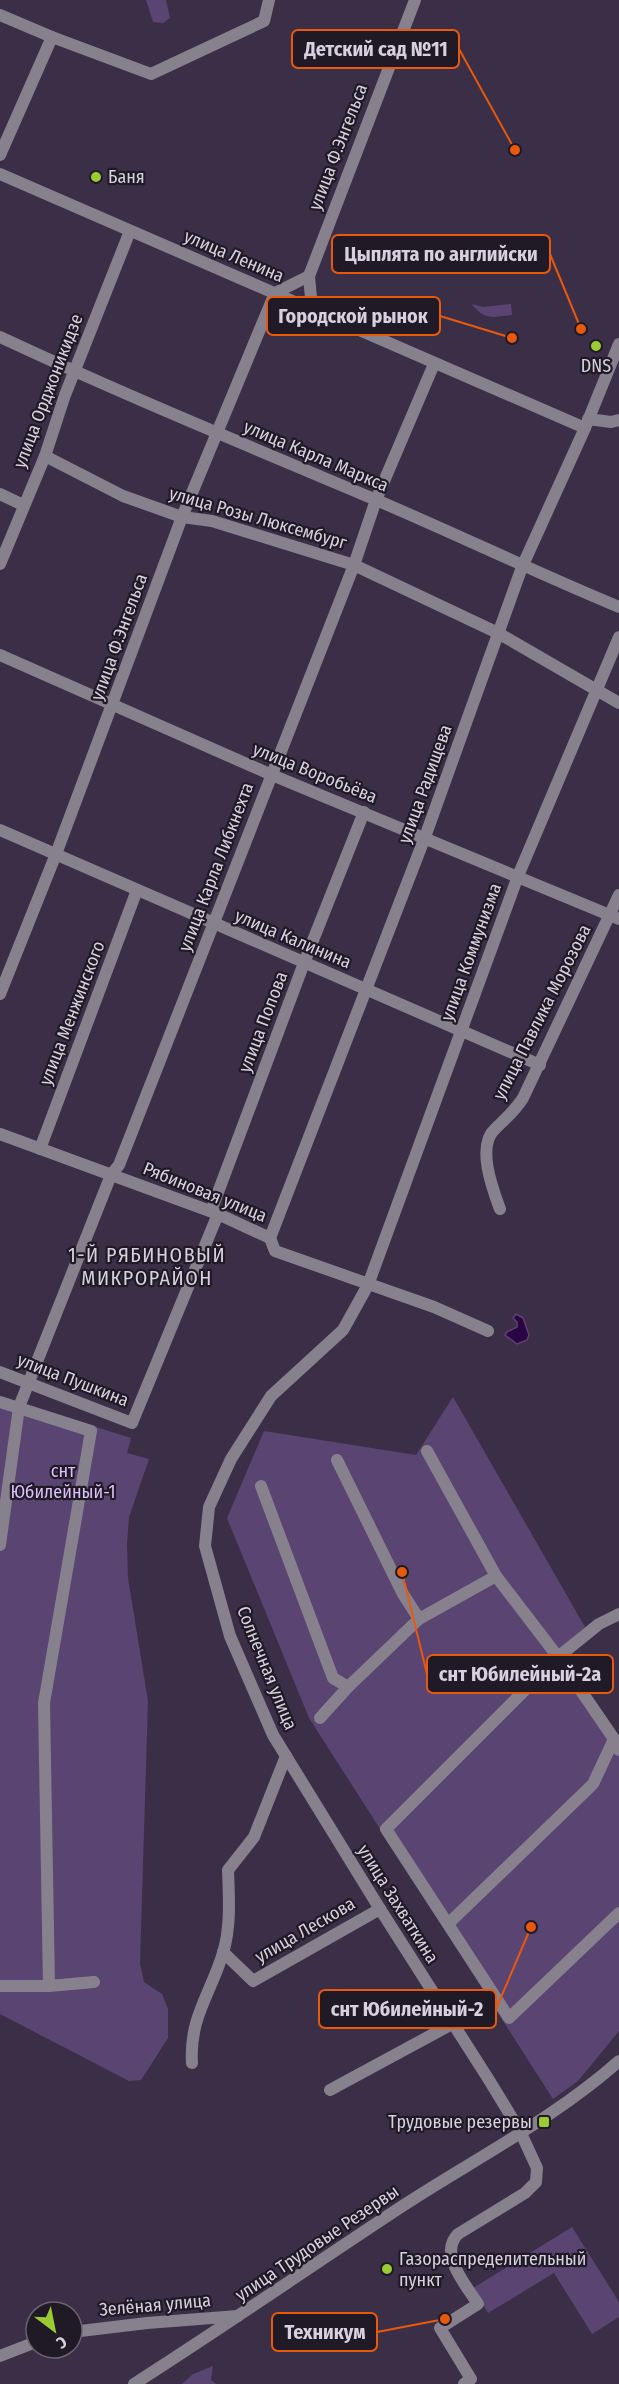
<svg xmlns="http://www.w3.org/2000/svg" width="619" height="2384" viewBox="0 0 619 2384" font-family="'Fira Sans Condensed',sans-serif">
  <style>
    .green { fill: #5a4471 }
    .water { fill: #2a0443; stroke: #5e4172; stroke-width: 1.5 }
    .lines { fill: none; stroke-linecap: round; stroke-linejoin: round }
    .minor { stroke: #87818e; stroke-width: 12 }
    .poi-dot { fill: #9bcb33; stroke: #1f1a25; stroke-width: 2 }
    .labels { text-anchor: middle; stroke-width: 4.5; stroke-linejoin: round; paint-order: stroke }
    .street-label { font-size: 18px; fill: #d8d0e0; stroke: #1f1a25 }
    .poi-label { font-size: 18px; fill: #d8d0e0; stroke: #1f1a25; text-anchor: start }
    .park-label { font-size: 18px; fill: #dbc0f9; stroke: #1f1a25 }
    .neighbourhood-label { font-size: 20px; letter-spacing: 1.5px; fill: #d8d0e0; stroke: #1f1a25 }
    .leader { fill: none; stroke: #e8590c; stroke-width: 2 }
    .callout-dot { fill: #e8590c; stroke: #1f1a25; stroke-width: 2 }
    .callout { fill: #1f1a25; stroke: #e8590c; stroke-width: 2 }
    .callout-label { font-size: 20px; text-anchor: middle; font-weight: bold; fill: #d8d0e0 }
  </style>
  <rect width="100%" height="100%" fill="#3b2f48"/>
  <g class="green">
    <polygon points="146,0 166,0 170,18 163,23 153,22"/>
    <path d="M472,304L483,307L511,304L512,315C494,317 484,321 472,304Z"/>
    <polygon points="0,1397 131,1438 127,1453 149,1459 129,1517 127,1544 128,1578 148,1701 140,1963 144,1982 162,1994 168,2009 168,2038 141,2080 129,2081 0,2014"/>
    <polygon points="453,1397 585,1627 562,1649 619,1740 619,2031 578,2081 553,2099 309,1718 227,1518 264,1431 416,1455"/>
    <polygon points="572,2227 619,2302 619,2317 592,2334 554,2273 488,2313 473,2288"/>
    <polygon points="213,2366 211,2380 216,2384 182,2384 193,2374"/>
  </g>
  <polygon class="water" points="516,1314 523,1318 529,1335 527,1340 517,1344 505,1335 507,1332 517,1327 517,1322 513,1318"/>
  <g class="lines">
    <g class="minor">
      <polyline points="0,15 52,37 151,74 264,21 269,0"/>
      <polyline points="0,155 52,37"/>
      <polyline points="0,174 585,428"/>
      <polyline points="312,309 309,276 415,0"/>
      <path d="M0,337C124,395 249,446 374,499C456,534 537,573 619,607"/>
      <polyline points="588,419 611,422 619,420"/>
      <polyline points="45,456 123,496 182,517 212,521 354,565 498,633 619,703"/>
      <polyline points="0,494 23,505"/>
      <polyline points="0,564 45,456 65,395 130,231"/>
      <polyline points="0,655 272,775 619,919"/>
      <polyline points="0,830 540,1065"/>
      <polyline points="0,994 56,854 182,517 275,293 309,276"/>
      <polyline points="0,1134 218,1214 270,1238 275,1251 434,1307 488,1331"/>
      <polyline points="40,1149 137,890"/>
      <path d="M500,1209C493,1190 476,1146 495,1129C505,1119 515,1111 523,1098L619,895"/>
      <polyline points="211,1211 304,963 364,812"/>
      <polyline points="270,1238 425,837 522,567 585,428 619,344"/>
      <polyline points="0,1372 132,1423 218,1214"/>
      <polyline points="0,1402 91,1431 44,1703 49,1986 0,1986"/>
      <polyline points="427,1451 496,1576 558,1657 614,1739 619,1750"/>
      <polyline points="337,1460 403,1594 419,1619"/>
      <polyline points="261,1486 333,1678 348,1687"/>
      <polyline points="0,1545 19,1407 111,1175 119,1165 354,565 376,500 434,364"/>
      <polyline points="619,1614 599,1624 558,1657 386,1829 509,2018 619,1913"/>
      <polyline points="320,1718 348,1687 419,1619 496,1576"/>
      <polyline points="449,1923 593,1784 614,1739"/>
      <polyline points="223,1952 253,1981 380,1909"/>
      <polyline points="49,1986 94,1982"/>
      <path d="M192,2063C189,2018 211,1993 223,1953C231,1927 229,1897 228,1870L254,1837L286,1756"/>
      <polyline points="330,2090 452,2024"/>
      <polyline points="72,2332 147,2323 238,2316"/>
      <polyline points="0,2356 36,2342"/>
      <path d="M134,2384C225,2326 314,2264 404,2205C476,2158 555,2118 619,2061"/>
      <path d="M464,2384L471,2379L440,2328L478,2304C466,2285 438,2254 458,2234L525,2193L536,2182L537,2168L520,2131L489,2080L380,1909L273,1735L230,1636L205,1546L209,1507L231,1459L271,1396L343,1330L368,1285L518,876L619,637"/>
    </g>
  </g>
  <g class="poi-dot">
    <circle cx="96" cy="177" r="6"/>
    <circle cx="596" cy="346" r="6"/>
    <rect x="538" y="2116" width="12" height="12" rx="3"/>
    <circle cx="387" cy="2269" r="6"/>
  </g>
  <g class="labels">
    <g class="street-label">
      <text transform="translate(338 147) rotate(-69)" y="6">улица Ф.Энгельса</text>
      <text transform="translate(234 256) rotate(23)" y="6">улица Ленина</text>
      <text transform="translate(48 391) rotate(-69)" y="6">улица Орджоникидзе</text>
      <text transform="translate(316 456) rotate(23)" y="6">улица Карла Маркса</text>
      <text transform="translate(258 518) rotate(16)" y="6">улица Розы Люксембург</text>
      <text transform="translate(119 637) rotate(-70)" y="6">улица Ф.Энгельса</text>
      <text transform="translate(315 773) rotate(22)" y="6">улица Воробьёва</text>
      <text transform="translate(425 784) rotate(-70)" y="6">улица Радищева</text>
      <text transform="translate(216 867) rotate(-69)" y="6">улица Карла Либкнехта</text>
      <text transform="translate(293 939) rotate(23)" y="6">улица Калинина</text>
      <text transform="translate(471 952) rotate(-70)" y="6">улица Коммунизма</text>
      <text transform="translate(542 1012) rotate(-63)" y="6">улица Павлика Морозова</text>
      <text transform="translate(72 1013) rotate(-69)" y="6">улица Менжинского</text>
      <text transform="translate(263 1022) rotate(-69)" y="6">улица Попова</text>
      <text transform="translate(205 1192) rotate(22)" y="6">Рябиновая улица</text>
      <text transform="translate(73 1380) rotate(21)" y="6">улица Пушкина</text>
      <text transform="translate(267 1668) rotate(68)" y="6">Солнечная улица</text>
      <text transform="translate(398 1904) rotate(58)" y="6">улица Захваткина</text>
      <text transform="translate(305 1930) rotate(-30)" y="6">улица Лескова</text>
      <text transform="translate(317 2243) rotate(-34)" y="6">улица Трудовые Резервы</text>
      <text transform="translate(155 2305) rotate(-5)" y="6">Зелёная улица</text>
    </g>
    <g class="poi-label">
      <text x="108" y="183">Баня</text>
      <text x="596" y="372" text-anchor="middle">DNS</text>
      <text x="532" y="2128" text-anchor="end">Трудовые резервы</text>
      <text x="399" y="2265">Газораспределительный<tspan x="399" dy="21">пункт</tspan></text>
    </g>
    <g class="park-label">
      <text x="63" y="1477">снт<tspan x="63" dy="21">Юбилейный-1</tspan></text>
    </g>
    <g class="neighbourhood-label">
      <text x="147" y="1262">1-Й РЯБИНОВЫЙ<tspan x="147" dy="23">МИКРОРАЙОН</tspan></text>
    </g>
  </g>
  <path class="leader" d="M515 150L459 49M581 329L550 254M512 338L440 316M402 1572L427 1674M531 1927L496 2009M445 2319L377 2332"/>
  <g class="callout-dot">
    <circle cx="515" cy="150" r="6"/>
    <circle cx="581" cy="329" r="6"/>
    <circle cx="512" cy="338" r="6"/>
    <circle cx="402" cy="1572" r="6"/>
    <circle cx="531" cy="1927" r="6"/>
    <circle cx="445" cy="2319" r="6"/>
  </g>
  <g class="callout">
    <rect x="292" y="30" width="167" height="38" rx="6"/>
    <rect x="332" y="235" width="218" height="38" rx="6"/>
    <rect x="267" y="297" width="173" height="38" rx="6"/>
    <rect x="427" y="1655" width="186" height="38" rx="6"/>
    <rect x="319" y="1990" width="177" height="38" rx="6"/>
    <rect x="272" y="2313" width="105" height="38" rx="6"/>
  </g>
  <g class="callout-label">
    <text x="376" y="56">Детский сад №11</text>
    <text x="441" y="261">Цыплята по английски</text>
    <text x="353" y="323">Городской рынок</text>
    <text x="520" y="1681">снт Юбилейный-2а</text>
    <text x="407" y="2016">снт Юбилейный-2</text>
    <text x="325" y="2339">Техникум</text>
  </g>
  <g transform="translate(54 2330) rotate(148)"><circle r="28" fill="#1f1a25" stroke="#696370" stroke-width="1.5"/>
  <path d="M0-4.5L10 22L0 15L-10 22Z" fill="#9bcb33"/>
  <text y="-9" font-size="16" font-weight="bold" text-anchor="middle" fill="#d8d0e0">С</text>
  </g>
</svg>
